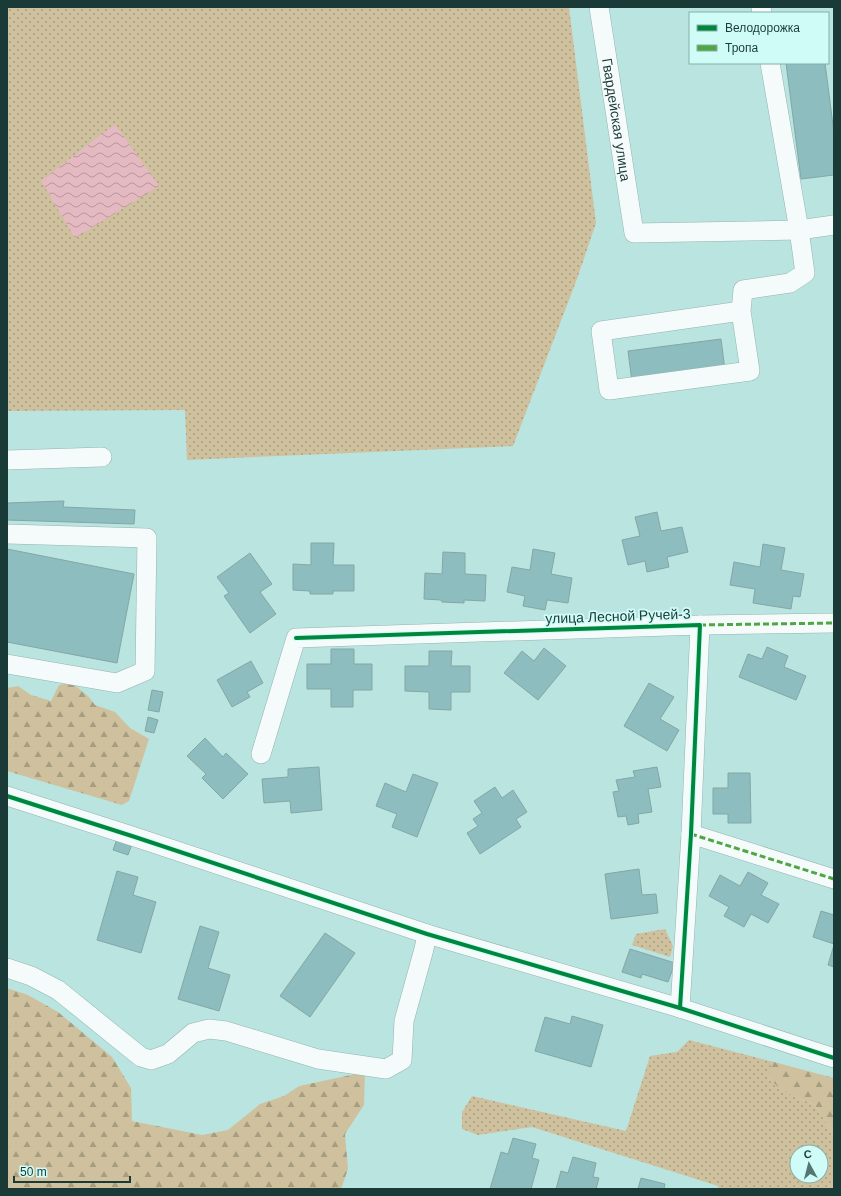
<svg xmlns="http://www.w3.org/2000/svg" width="841" height="1196" viewBox="0 0 841 1196" font-family="Helvetica,sans-serif">
  <style>
    .green { fill: url(#green-dots); fill-rule: evenodd }
    .forest { fill: url(#forest-firs) }
    .water { fill: url(#water-waves) }
    .building { fill: #8dbdbf; stroke: #84a6a6 }
    .lines { fill: none; stroke-linecap: round; stroke-linejoin: round }
    .minor-casing { stroke: #92b4b0; stroke-width: 20 }
    .minor { stroke: #f5fbfa; stroke-width: 19 }
    .quiet { stroke: #4fa645; stroke-width: 3; stroke-dasharray: 6 3; stroke-linecap: butt }
    .cycleway-casing { stroke: #d0fcf7; stroke-width: 6 }
    .cycleway { stroke: #00873e; stroke-width: 4 }
    .labels { text-anchor: middle; stroke-width: 3.5; stroke-linejoin: round; paint-order: stroke }
    .street-label { font-size: 14px; fill: #1a3a37; stroke: #d0fcf7 }
  </style>
  <defs>
    <pattern id="green-dots" width="8" height="8" patternUnits="userSpaceOnUse"><rect width="8" height="8" fill="#cfc19d"/><path d="M2 2h.1M6 6h.1" fill="none" stroke="#a79e81" stroke-width="1.8" stroke-linecap="round"/></pattern>
    <pattern id="forest-firs" width="22" height="20" patternUnits="userSpaceOnUse"><rect width="22" height="20" fill="#cfc19d"/><path d="M5 1l3.5 6h-7zM16 11l3.5 6h-7z" fill="#a79e81"/></pattern>
    <pattern id="water-waves" width="16" height="10" patternUnits="userSpaceOnUse"><rect width="16" height="10" fill="#e5b9c2"/><path d="M0 5q4-4 8 0t8 0" fill="none" stroke="#b9979e"/></pattern>
  </defs>
  <rect width="100%" height="100%" fill="#bae4e0"/>
  <g class="green">
    <polygon points="7,7 569,7 596,223 577,279 513,446 187,460 185,410 7,411"/>
    <polygon points="665,929 673,946 670,957 632,945 636,934"/>
    <path d="M689,1040L774,1062L769,1078L781,1090L815,1105L834,1135V1189H719L718,1186L532,1127L478,1135L462,1129V1112L472,1096L626,1131L650,1056L677,1052ZM797,1152H821V1176H797Z"/>
  </g>
  <g class="forest">
    <polygon points="72,683 89,697 95,705 115,712 130,728 149,739 129,801 122,805 7,771 7,688 18,686 31,695 51,701 59,685"/>
    <polygon points="7,988 28,995 58,1012 112,1057 131,1088 132,1121 202,1135 228,1130 260,1104 284,1096 299,1086 365,1072 364,1105 345,1134 348,1169 341,1189 7,1189"/>
    <polygon points="774,1062 834,1078 834,1135 815,1105 781,1090 768,1077"/>
  </g>
  <polygon class="water" points="115,124 159,186 75,238 41,181"/>
  <g class="building">
    <polygon points="786,63 825,63 834,133 834,175 801,179"/>
    <polygon points="721,339 725,370 632,382 628,351"/>
    <polygon points="64,501 63,507 135,510 134,524 7,520 7,503"/>
    <polygon points="657,512 661,531 682,527 688,552 667,557 669,567 647,572 645,561 628,565 622,540 640,536 635,517"/>
    <polygon points="311,543 334,543 333,565 354,565 354,591 333,591 333,594 310,594 310,591 293,590 293,564 311,565"/>
    <polygon points="763,544 785,548 781,570 804,574 800,597 793,596 791,609 753,603 755,589 730,585 734,562 760,567"/>
    <polygon points="7,549 134,574 117,663 7,642"/>
    <polygon points="533,549 555,553 551,574 572,578 568,603 547,600 545,610 523,606 525,596 507,592 512,567 530,570"/>
    <polygon points="443,552 465,553 465,574 486,575 485,601 464,600 464,603 442,602 441,600 424,599 425,573 442,574"/>
    <polygon points="250,553 272,584 260,592 276,614 250,633 224,596 229,593 217,577"/>
    <polygon points="767,647 788,656 784,667 806,676 796,700 739,677 748,654 762,659"/>
    <polygon points="544,648 566,666 538,700 504,673 522,651 534,661"/>
    <polygon points="331,649 354,649 354,664 372,664 372,690 353,690 353,707 331,707 331,689 307,689 307,664 331,664"/>
    <polygon points="429,651 452,651 451,666 470,666 470,692 451,692 451,710 429,709 429,692 405,691 405,666 429,666"/>
    <polygon points="251,661 263,683 247,692 250,697 232,707 217,680"/>
    <polygon points="649,683 674,697 660,719 679,730 667,751 624,726"/>
    <polygon points="152,690 163,692 159,712 148,710"/>
    <polygon points="148,717 158,720 154,733 145,731"/>
    <polygon points="205,738 223,757 226,753 248,774 223,799 202,778 206,774 187,756"/>
    <polygon points="319,767 322,810 291,813 290,801 264,803 262,779 288,777 288,769"/>
    <polygon points="657,767 661,787 648,789 652,812 638,814 639,823 628,825 626,816 618,817 613,792 619,791 616,780 635,777 633,771"/>
    <polygon points="728,773 750,773 751,823 728,823 728,814 713,814 713,788 728,788"/>
    <polygon points="413,774 438,783 417,837 392,827 397,814 376,806 385,783 406,792"/>
    <polygon points="495,787 502,798 513,790 527,812 516,819 521,827 480,854 467,833 478,826 473,819 482,813 474,801"/>
    <polygon points="117,839 132,844 128,855 113,850"/>
    <polygon points="639,869 642,895 656,894 658,913 611,919 605,874"/>
    <polygon points="117,871 138,877 133,895 156,902 141,953 97,940"/>
    <polygon points="748,872 768,883 761,895 779,904 768,923 751,914 744,927 724,916 729,907 709,896 720,875 740,886"/>
    <polygon points="821,911 834,915 834,944 813,937"/>
    <polygon points="200,926 219,932 208,968 230,975 219,1011 178,999"/>
    <polygon points="325,933 355,953 310,1017 280,996"/>
    <polygon points="834,945 834,967 828,965"/>
    <polygon points="630,949 675,963 668,982 642,974 641,978 622,972"/>
    <polygon points="572,1016 603,1025 591,1067 535,1051 545,1017 570,1024"/>
    <polygon points="513,1138 536,1144 532,1158 539,1160 531,1189 490,1189 501,1152 508,1154"/>
    <polygon points="573,1157 596,1163 593,1177 599,1178 596,1189 556,1189 561,1171 568,1173"/>
    <polygon points="641,1178 665,1184 664,1189 638,1189"/>
  </g>
  <g class="lines">
    <g class="minor-casing">
      <g id="minor">
        <path id="s1" d="M599,7L634,233L799,230L834,225"/>
        <polyline points="761,7 762,13"/>
        <polyline points="741,311 750,371 609,390 601,331 741,311 743,290 790,283 805,273 799,230 770,63"/>
        <polyline points="7,460 102,457"/>
        <polyline points="7,534 147,538 145,671 117,683 7,664"/>
        <polyline points="700,625 834,623"/>
        <polyline points="261,754 296,638 700,625 691,834 680,1008"/>
        <polyline points="7,796 135,837 427,934 680,1008 834,1058"/>
        <polyline points="691,834 834,879"/>
        <polyline points="7,968 31,976 58,990 141,1057 151,1060 168,1054 193,1033 209,1029 226,1031 318,1059 386,1069 402,1060 404,1021 424,949 427,934"/>
      </g>
    </g>
    <use href="#minor" class="minor"/>
    <g class="quiet">
      <polyline points="700,625 834,623"/>
      <polyline points="691,834 834,879"/>
    </g>
    <g class="cycleway-casing">
      <g id="cycleway">
        <polyline points="296,638 700,625 691,834 680,1008"/>
        <polyline points="7,796 135,837 427,934 680,1008 834,1058"/>
      </g>
    </g>
    <use href="#cycleway" class="cycleway"/>
  </g>
  <g class="labels">
    <g class="street-label">
      <text dy="5" stroke="none"><textPath href="#s1" startOffset="114">Гвардейская улица</textPath></text>
      <text transform="translate(618 616) rotate(-2)" y="5">улица Лесной Ручей-3</text>
    </g>
  </g>
  <rect width="841" height="1196" fill="none" stroke="#1a3a37" stroke-width="16"/>
  <rect x="689" y="12" width="140" height="52" fill="#d0fcf7" stroke="#87aeaa"/>
  <rect x="697" y="25" width="20" height="6" fill="#00873e" stroke="#87aeaa"/>
  <text x="725" y="32" font-size="12" fill="#1a3a37">Велодорожка</text>
  <rect x="697" y="45" width="20" height="6" fill="#4fa645" stroke="#87aeaa"/>
  <text x="725" y="52" font-size="12" fill="#1a3a37">Тропа</text>
  <g transform="translate(809 1164) rotate(353)"><circle r="19" fill="#d0fcf7" stroke="#87aeaa"/>
  <path d="M0-3L7 15L0 10L-7 15Z" fill="#527672"/>
  <text y="-6" font-size="11" font-weight="bold" text-anchor="middle" fill="#1a3a37">С</text>
  </g>
  <path d="M14 1176v6h116v-6" fill="none" stroke="#1a3a37" stroke-width="2"/>
  <text x="20" y="1176" font-size="12" fill="#1a3a37" stroke="#d0fcf7" stroke-width="3" paint-order="stroke">50 m</text>
</svg>
